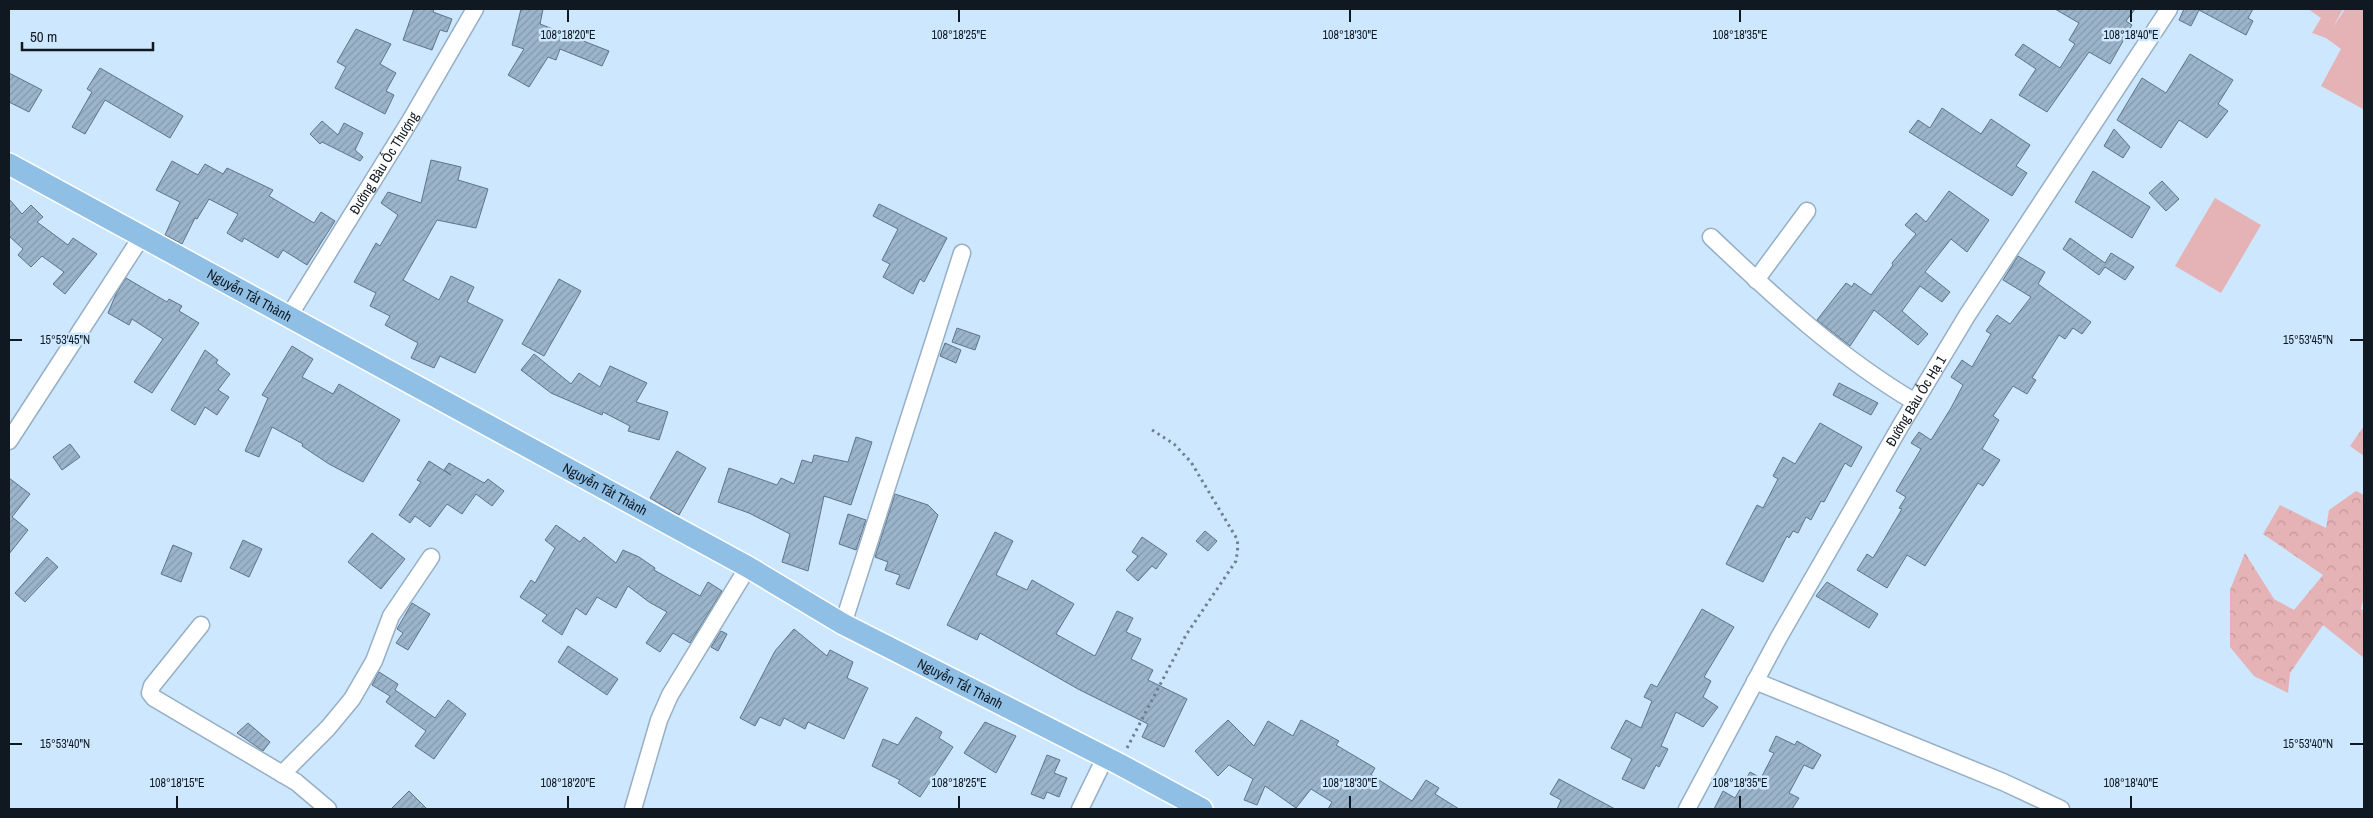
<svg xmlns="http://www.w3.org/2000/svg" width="2373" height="818" viewBox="0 0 2373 818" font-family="'Archivo Narrow',sans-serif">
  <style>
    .grass { fill: #e5b2b6 }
    .forest { fill: url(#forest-crowns) }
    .building { fill: url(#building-hatch); stroke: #5d7489 }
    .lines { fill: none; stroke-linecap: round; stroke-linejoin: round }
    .minor-casing { stroke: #96afc5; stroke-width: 19 }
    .major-casing { stroke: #fff; stroke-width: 24 }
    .path { stroke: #6e7f8f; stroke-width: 3; stroke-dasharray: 2.5 4; stroke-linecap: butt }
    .minor { stroke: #fff; stroke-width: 16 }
    .major { stroke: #8fbfe5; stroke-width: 21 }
    .ticks { fill: none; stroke: #101921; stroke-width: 2 }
    .labels { text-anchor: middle; stroke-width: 5; stroke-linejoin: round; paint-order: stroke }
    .street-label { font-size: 14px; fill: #101921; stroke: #cde7fe }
    .ticks-label { font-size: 12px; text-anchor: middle; fill: #101921; stroke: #cde7fe; stroke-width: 5; stroke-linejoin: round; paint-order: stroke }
  </style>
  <defs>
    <pattern id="forest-crowns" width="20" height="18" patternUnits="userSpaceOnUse" patternTransform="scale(1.25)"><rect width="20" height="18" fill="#e5b2b6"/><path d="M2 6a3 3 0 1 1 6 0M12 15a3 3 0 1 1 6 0" fill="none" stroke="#c3989c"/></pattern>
    <pattern id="building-hatch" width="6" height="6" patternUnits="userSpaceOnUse" patternTransform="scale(1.25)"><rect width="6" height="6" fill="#9bb4ca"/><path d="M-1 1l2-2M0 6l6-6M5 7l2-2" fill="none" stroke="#849aad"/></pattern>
  </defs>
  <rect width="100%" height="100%" fill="#cde7fe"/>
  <g class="grass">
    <polygon points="2308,9 2343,9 2333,27 2345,9 2364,9 2363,109 2321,86 2341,49 2326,38 2312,33 2321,18"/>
    <polygon points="2215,198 2261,225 2221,293 2175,266"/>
  </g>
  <g class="forest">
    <polygon points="2364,426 2364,456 2350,446"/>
    <polygon points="2356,491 2364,495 2364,596 2361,609 2364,611 2364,658 2323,625 2290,673 2288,693 2254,676 2230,647 2230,590 2245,553 2274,599 2294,610 2323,575 2263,534 2280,505 2326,528 2329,510"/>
  </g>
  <g class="building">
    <polygon points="414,9 434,9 433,12 452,19 447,32 440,30 432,50 403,40"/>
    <polygon points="521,9 543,9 540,24 609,51 602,66 560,49 556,60 548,57 529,87 508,75 524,49 512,45"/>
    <polygon points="2055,9 2135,9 2126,21 2132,25 2110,64 2089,52 2047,112 2019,95 2036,69 2015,55 2023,44 2060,68 2075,44 2069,40 2079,23"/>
    <polygon points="2184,9 2253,9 2248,18 2253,21 2246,35 2199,10 2191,26 2179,20"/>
    <polygon points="356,29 391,44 380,64 396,73 386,91 394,95 385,114 335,88 346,67 337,62"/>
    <polygon points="2190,54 2233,80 2218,104 2228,111 2207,138 2179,120 2161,148 2117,120 2142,78 2166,93"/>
    <polygon points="100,68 183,116 170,138 105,100 85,134 72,127 92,92 87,89"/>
    <polygon points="9,73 42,90 29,112 9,102"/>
    <polygon points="1942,108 1981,134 1991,119 2030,145 2016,166 2027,173 2012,196 1909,132 1918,120 1930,128"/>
    <polygon points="322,121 338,135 344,123 363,133 355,150 363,157 360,161 322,142 320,144 310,134"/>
    <polygon points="2114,129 2130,147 2123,158 2104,146"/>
    <polygon points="431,160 461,167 458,180 488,189 476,228 437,220 403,280 439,300 451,276 474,287 467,302 503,320 475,373 440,356 434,368 411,358 418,343 385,325 390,316 370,306 376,293 354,282 376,243 380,246 398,215 381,203 388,192 421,203"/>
    <polygon points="172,161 198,175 205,164 223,174 227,168 273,190 269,196 314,223 321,212 335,221 307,265 283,250 278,258 244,238 242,242 227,233 238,214 209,199 197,219 195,218 182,244 165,235 180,202 156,190"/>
    <polygon points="2093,171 2150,207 2132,238 2075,202"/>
    <polygon points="2162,181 2179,199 2166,211 2149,193"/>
    <polygon points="1949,191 1989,220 1967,252 1951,239 1925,272 1950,292 1942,302 1920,286 1902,311 1928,334 1918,345 1874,310 1850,346 1817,320 1846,283 1852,287 1854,283 1871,295 1893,265 1892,263 1916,234 1905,225 1916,213 1926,222"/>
    <polygon points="9,199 22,214 31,205 43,217 37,222 68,245 73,238 97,254 65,294 53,284 64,272 42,256 31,267 18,255 23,249 9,236"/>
    <polygon points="879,204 947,238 924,282 920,279 913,294 883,277 890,264 882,260 898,229 873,216"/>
    <polygon points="2070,238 2105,263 2111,253 2134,267 2125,280 2105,267 2099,275 2063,249"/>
    <polygon points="2018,256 2045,272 2038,284 2091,322 2082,334 2073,328 2065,339 2059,335 2032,378 2036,380 2027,394 2013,386 1993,416 1999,420 1982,449 2000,460 1983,486 1978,483 1925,566 1907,555 1887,588 1857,570 1867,554 1873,558 1902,509 1899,508 1906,497 1896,491 1921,449 1911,443 1919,432 1931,440 1951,408 1963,385 1951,377 1962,360 1972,367 1991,334 1986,331 1997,315 2010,324 2031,297 2003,280"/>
    <polygon points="126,278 167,302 169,299 182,306 179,311 199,323 152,393 134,382 163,339 132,319 129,325 108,313 116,294"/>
    <polygon points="559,279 581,291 544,356 522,344"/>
    <polygon points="957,328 980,336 975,350 952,342"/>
    <polygon points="945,343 961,350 956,363 940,356"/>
    <polygon points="292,346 313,359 302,377 333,394 339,384 400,420 363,482 329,464 302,446 303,444 272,427 259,457 245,451 268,398 262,395"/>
    <polygon points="205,350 218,360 216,363 230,374 218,390 229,397 217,415 205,407 195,425 171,410"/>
    <polygon points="534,354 571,384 579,373 600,387 610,366 647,383 636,402 668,412 659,440 628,431 630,426 603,412 602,415 551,393 521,370"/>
    <polygon points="1839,383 1878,403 1871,415 1833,395"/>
    <polygon points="1820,423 1862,447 1851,467 1845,463 1824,502 1821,501 1811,520 1806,517 1798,533 1793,531 1789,538 1787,536 1763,582 1726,564 1757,505 1763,508 1778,479 1773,476 1783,457 1795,464"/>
    <polygon points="856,437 872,442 851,505 824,496 808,571 782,562 790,534 749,513 718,502 729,468 777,485 781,478 794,484 802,460 812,463 814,455 848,462"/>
    <polygon points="70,444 80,457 62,470 53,457"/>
    <polygon points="677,451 706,468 679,515 650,498"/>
    <polygon points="429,461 451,475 444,470 449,463 484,483 488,479 504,491 492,506 476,494 462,514 447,504 430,527 415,516 410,523 399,515 421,482 417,480"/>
    <polygon points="9,478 30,494 12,517 28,530 9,554"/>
    <polygon points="895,494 928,505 938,515 909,589 896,584 900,575 885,570 888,562 875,557"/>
    <polygon points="848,514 866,520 856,550 839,544"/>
    <polygon points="556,525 580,542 584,537 616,563 623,550 639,557 655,568 654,570 700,596 708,582 722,591 690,643 673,633 660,652 646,643 667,612 649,602 628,586 616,608 597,597 586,615 576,608 562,635 542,621 547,615 520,597 531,580 535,583 555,548 545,540"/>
    <polygon points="1205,531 1217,541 1208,551 1196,541"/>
    <polygon points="995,532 1013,541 996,575 1027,590 1032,580 1074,604 1056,634 1095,656 1117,611 1133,618 1126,632 1141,639 1131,659 1153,670 1148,680 1187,699 1164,747 1142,737 1148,724 1078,689 980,633 977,640 947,625"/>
    <polygon points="372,533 405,559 381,589 348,562"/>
    <polygon points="1142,537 1167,554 1156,569 1152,566 1138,581 1126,570 1138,556 1132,552"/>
    <polygon points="243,540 262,549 249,577 230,568"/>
    <polygon points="173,545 192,553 181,582 161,574"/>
    <polygon points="47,557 58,567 25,602 15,593"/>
    <polygon points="1827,582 1878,614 1869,628 1816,596"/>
    <polygon points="412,603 430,614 408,650 396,643 403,633 397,629"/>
    <polygon points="1702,609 1734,627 1704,677 1711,681 1703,697 1718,707 1703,727 1676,712 1661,746 1668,749 1659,767 1656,765 1644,789 1622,779 1632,759 1611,748 1626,720 1641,728 1652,701 1644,697 1651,684 1657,687"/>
    <polygon points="794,629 827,656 830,650 853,662 847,678 868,688 844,739 808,722 805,729 784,718 780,726 760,717 755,726 740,718 775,651"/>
    <polygon points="721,631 727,634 718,651 711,647"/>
    <polygon points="568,646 618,679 607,695 558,662"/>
    <polygon points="379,672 398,684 395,690 435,718 448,700 466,714 434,759 415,746 426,731 386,702 390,696 372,685"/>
    <polygon points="916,717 942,732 939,738 953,747 920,797 898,783 900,780 872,766 883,739 898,745"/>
    <polygon points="1228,720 1254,746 1268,721 1293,736 1301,720 1339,741 1336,745 1375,768 1371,775 1412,801 1426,780 1439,788 1435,794 1459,809 1328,809 1332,802 1311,789 1296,808 1265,786 1257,805 1244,800 1253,779 1229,765 1218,776 1195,751"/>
    <polygon points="985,722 1016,736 996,773 964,753"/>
    <polygon points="248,723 270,742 263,751 237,733"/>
    <polygon points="1776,736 1795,745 1797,741 1821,755 1813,769 1804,765 1789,793 1799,798 1792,809 1714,809 1723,791 1735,798 1750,772 1761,778 1774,753 1769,751"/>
    <polygon points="1047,755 1060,760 1054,773 1067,778 1059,797 1047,792 1044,799 1031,794"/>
    <polygon points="1559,779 1615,809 1557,809 1561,800 1550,794"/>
    <polygon points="409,791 427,809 391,809"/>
  </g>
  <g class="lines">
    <g class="minor-casing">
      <g id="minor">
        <path d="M1711,237C1775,298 1839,357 1915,402"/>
        <polyline points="1756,280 1807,211"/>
        <path id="s1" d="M289,316L410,121L475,9"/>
        <polyline points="9,441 142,236"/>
        <polyline points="843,624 962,253"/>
        <polyline points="201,625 152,686 150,693 154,698 296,782 328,809"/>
        <polyline points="1755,681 2003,782 2061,809"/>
        <polyline points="282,774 328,728 352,699 374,661 391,616 431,557"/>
        <polyline points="633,809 659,720 670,695 748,567"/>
        <polyline points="1080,809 1105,758"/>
        <path id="s2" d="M1687,809L1779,637L1901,425L1968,314L2169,9"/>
      </g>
    </g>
    <g class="major-casing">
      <g id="major">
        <path id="s3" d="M9,164L748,567L843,624L1119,764L1202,809"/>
      </g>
    </g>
    <polyline class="path" points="1127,748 1186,635 1236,561 1238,546 1237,539 1191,462 1174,444 1149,428"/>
    <use href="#minor" class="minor"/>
    <use href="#major" class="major"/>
  </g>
  <path class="ticks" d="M568,10V22M959,10V22M1350,10V22M1740,10V22M2131,10V22M10,340H22M2350,340H2363M10,744H22M2350,744H2363M177,796V808M568,796V808M959,796V808M1350,796V808M1740,796V808M2131,796V808"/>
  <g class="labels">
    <g class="street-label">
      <text dy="5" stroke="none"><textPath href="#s1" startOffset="180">Đường Bàu Ốc Thượng</textPath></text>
      <text dy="5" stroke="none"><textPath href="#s3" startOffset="274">Nguyễn Tất Thành</textPath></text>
      <text dy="5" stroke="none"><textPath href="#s2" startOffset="468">Đường Bàu Ốc Hạ 1</textPath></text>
      <text dy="5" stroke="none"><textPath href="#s3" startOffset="679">Nguyễn Tất Thành</textPath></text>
      <text dy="5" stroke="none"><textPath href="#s3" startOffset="1084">Nguyễn Tất Thành</textPath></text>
    </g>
  </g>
  <g class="ticks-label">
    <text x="568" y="39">108°18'20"E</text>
    <text x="959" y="39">108°18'25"E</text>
    <text x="1350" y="39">108°18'30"E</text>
    <text x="1740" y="39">108°18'35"E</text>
    <text x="2131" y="39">108°18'40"E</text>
    <text x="65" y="344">15°53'45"N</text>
    <text x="2308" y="344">15°53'45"N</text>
    <text x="65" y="748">15°53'40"N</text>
    <text x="2308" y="748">15°53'40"N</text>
    <text x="177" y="787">108°18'15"E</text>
    <text x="568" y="787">108°18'20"E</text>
    <text x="959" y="787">108°18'25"E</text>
    <text x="1350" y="787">108°18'30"E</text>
    <text x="1740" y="787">108°18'35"E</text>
    <text x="2131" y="787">108°18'40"E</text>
  </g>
  <rect width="2373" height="818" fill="none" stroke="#101921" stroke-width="20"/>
  <path d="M22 42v8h131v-8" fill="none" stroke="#101921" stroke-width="2.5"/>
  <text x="30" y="42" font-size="15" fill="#101921" stroke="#cde7fe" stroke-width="4" paint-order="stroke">50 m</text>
</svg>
